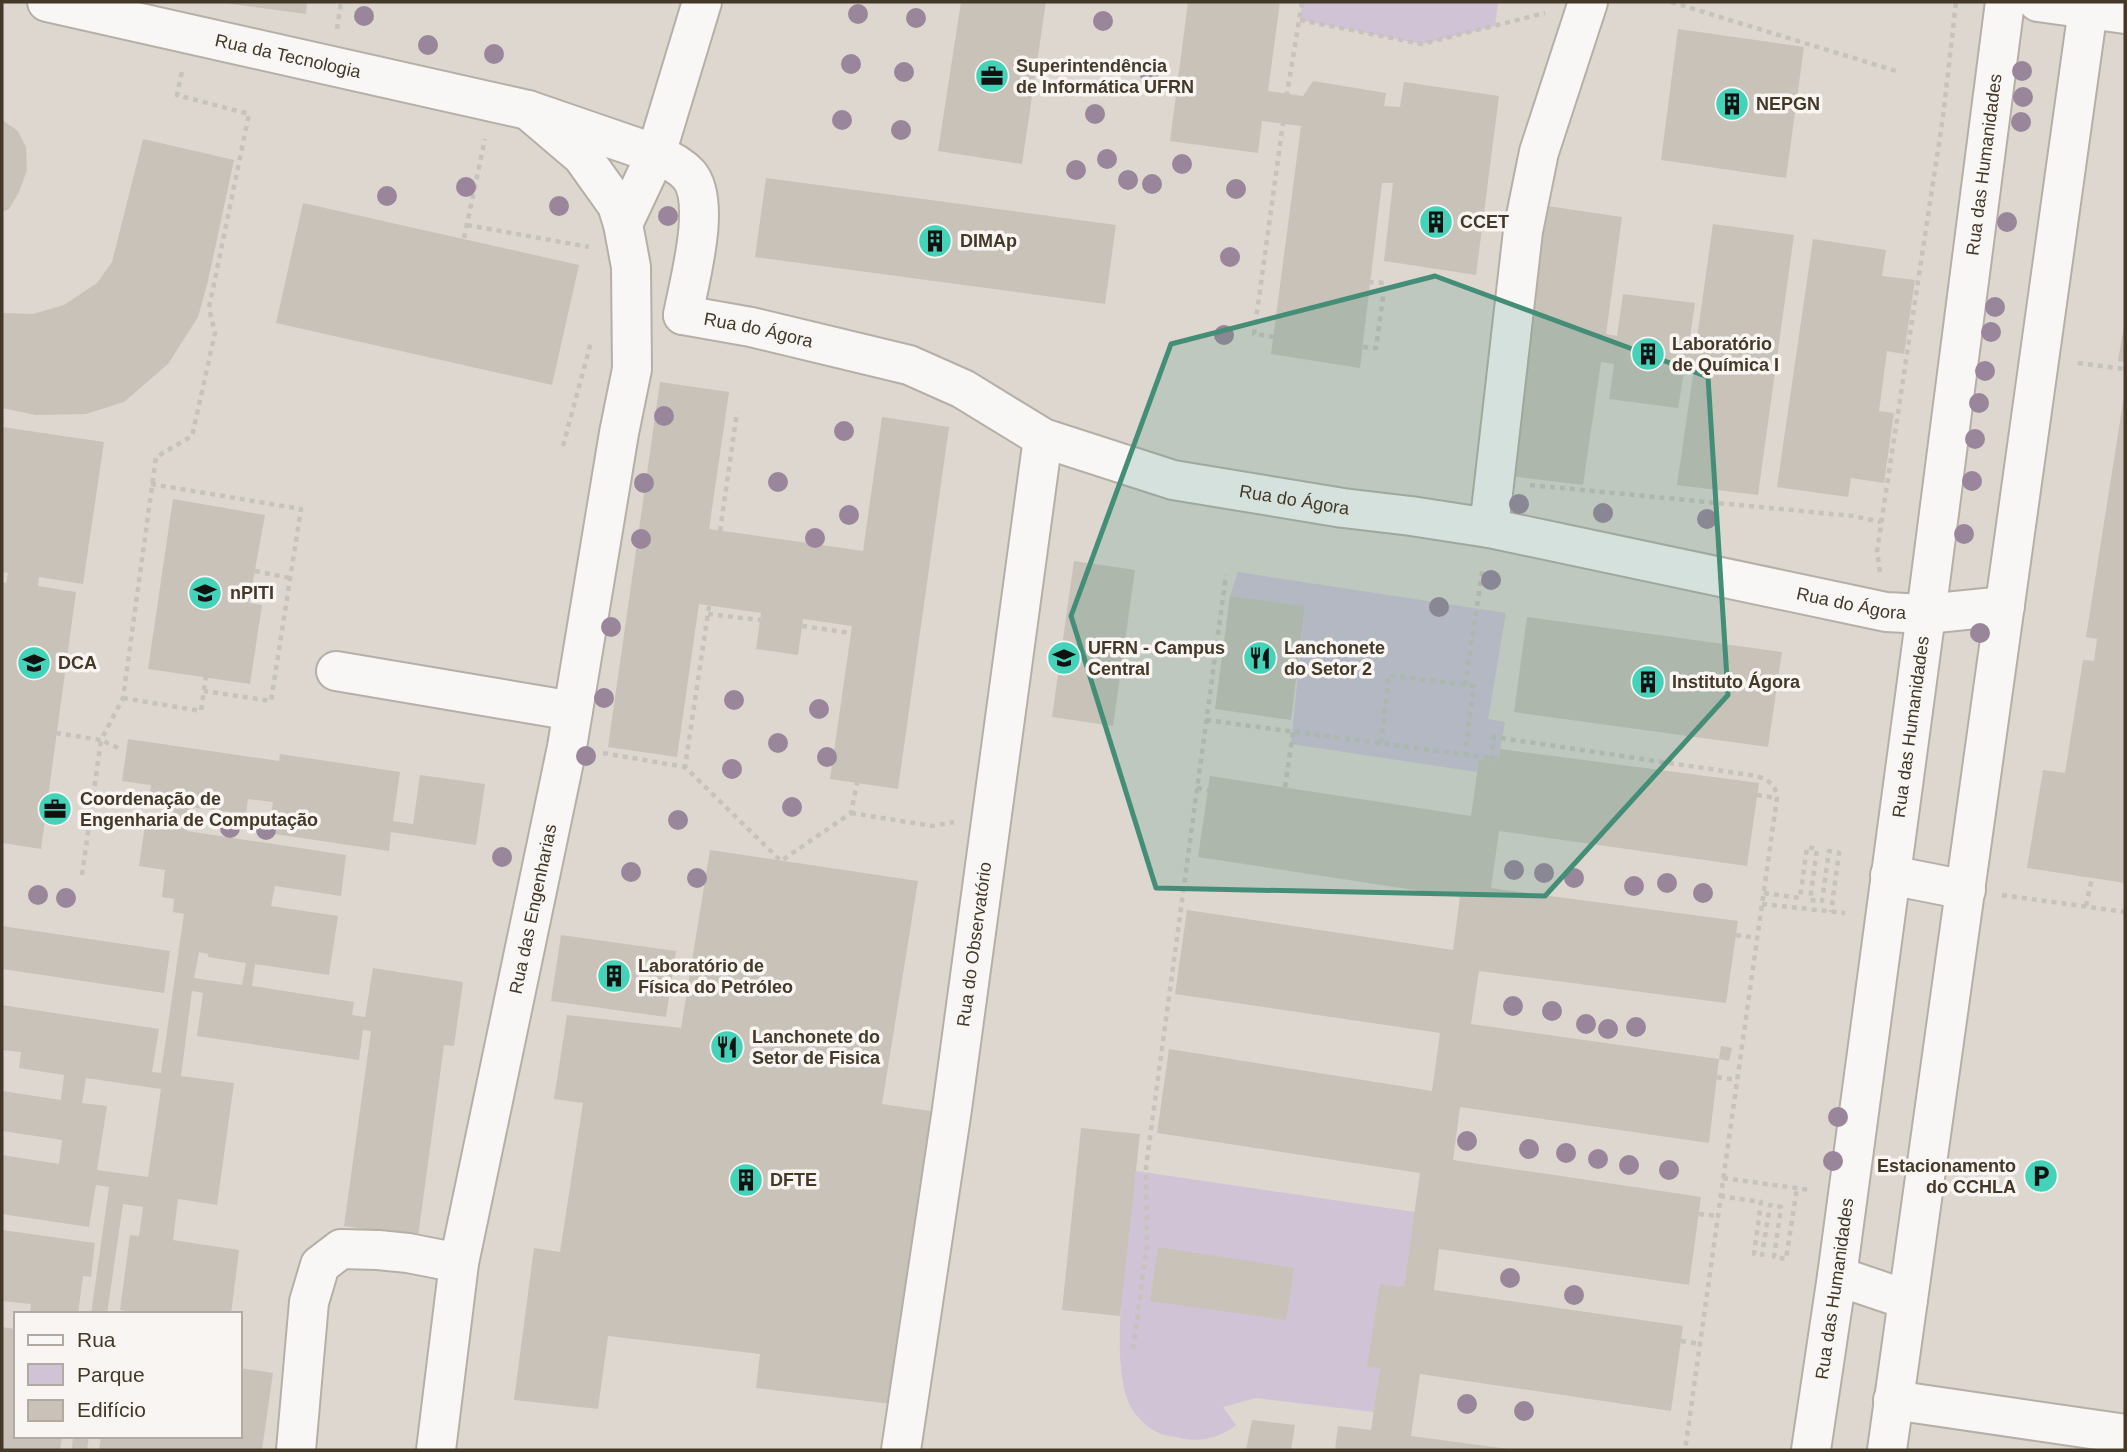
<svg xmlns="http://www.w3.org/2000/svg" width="2127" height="1452" viewBox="0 0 2127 1452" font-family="Arial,sans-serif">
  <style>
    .built { fill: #ddd7d0; fill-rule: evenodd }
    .green { fill: #d0c3d5 }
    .building { fill: #c9c2b9; fill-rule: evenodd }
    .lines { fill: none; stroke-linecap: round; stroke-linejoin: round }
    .minor-casing { stroke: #b6afa7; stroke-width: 42 }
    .path { stroke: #c6c2bc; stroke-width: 4.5; stroke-dasharray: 5 5; stroke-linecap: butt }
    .minor { stroke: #f9f7f5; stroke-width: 38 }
    .tree { fill: #9a869a }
    .marked { fill: #448e78; fill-opacity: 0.2; stroke: #448e78; stroke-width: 5; stroke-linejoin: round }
    .labels { text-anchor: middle; stroke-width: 7; stroke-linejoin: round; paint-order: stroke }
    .street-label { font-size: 18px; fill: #443929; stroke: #f8f5f2 }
    .poi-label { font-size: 18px; font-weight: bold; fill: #443929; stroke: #f8f5f2; text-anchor: start }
  </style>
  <rect width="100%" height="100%" fill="#ebe7e2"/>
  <path class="built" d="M2,2H2125V1450H2ZM16,1314H240V1436H16Z"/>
  <g class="green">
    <polygon points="1302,2 1498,2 1495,26 1422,44 1300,20"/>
    <polygon points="1238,572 1506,613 1488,719 1505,722 1498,761 1480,759 1477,772 1291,744 1305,606 1230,596"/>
    <path d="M1136,1171L1415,1212L1404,1287L1380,1285L1368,1366L1380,1368L1374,1412L1256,1398L1223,1407L1236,1425C1219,1439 1197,1443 1176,1437C1169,1436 1161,1435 1155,1431C1148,1428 1136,1416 1132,1409C1105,1364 1130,1225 1136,1171Z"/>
  </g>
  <g class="building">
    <polygon points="224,2 307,2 306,14 224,3"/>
    <polygon points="961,2 1046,2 1022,164 938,151"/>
    <polygon points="1188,2 1280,2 1268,91 1303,96 1313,81 1386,93 1384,106 1400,107 1404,82 1499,96 1476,275 1384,261 1393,183 1382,183 1360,368 1271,354 1301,126 1262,121 1258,153 1170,141"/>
    <polygon points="1678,29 1804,47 1786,178 1661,160"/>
    <polygon points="2,120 18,131 26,147 27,170 19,192 9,209 2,212"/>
    <polygon points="143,139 234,160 208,281 198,317 168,364 124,402 86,414 36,415 2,408 2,313 33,314 64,305 97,283 112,262"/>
    <polygon points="766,178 1116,225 1105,304 755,257"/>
    <polygon points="303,203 579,265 552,385 276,323"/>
    <polygon points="1540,205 1622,217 1606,334 1617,336 1623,294 1695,303 1689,344 1696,345 1713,224 1794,235 1758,495 1677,485 1694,368 1685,366 1678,408 1609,399 1614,364 1601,362 1583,485 1502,475"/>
    <polygon points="1813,239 1886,250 1882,276 1915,280 1904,354 1887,351 1879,411 1894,413 1884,483 1851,478 1848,497 1777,487"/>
    <polygon points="2124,326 2125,326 2125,362 2118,361"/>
    <polygon points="660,382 729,392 709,529 863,551 882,417 949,427 898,789 830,779 852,626 803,619 798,655 756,649 761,613 699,604 677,757 608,747"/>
    <polygon points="2124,396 2125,396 2125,883 2027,868 2043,770 2065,773 2083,660 2094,661 2097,639 2086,637"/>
    <polygon points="2,427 104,442 83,584 39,577 38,586 76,592 41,849 2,843 2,582 6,583 8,573 2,572"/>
    <polygon points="173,499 265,515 249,603 262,605 250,684 148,669"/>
    <polygon points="1074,561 1135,570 1113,726 1052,717"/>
    <polygon points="1230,596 1305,606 1291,720 1215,709"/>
    <polygon points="1527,617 1782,652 1768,747 1514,712"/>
    <path d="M128,739L279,761L280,754L400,772L393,821L413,824L420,775L485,784L476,845L391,832L389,851L268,833L273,802L248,799L246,814L191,807L187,831L346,855L341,896L275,886L271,906L338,916L329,975L255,964L252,986L354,1002L352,1015L365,1017L373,968L463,982L454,1046L444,1045L418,1237L344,1226L371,1031L363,1030L359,1060L197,1036L203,993L192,991L181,1076L234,1083L217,1205L178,1199L173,1240L239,1250L231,1314H127V1311L120,1310L130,1235L139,1236L143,1207L123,1204L107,1314H91L109,1187L96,1185L89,1227L2,1214V1155L59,1164L62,1140L2,1131V1091L61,1100L64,1075L19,1068L21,1052L2,1050V1005L159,1029L152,1072L161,1073L184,914L173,912L174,899L162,897L165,870L139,866L145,825L167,829L172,803L149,800L151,785L122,781ZM199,952L208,954V957L246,963L242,985L194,978ZM86,1078L161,1089L148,1177L97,1170L107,1106L82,1103Z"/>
    <polygon points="1500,749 1759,783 1747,866 1499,831 1491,888 1738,921 1726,1003 1479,971 1471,1024 1719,1059 1709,1143 1460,1107 1453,1160 1701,1197 1689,1285 1439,1249 1434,1290 1683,1326 1671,1411 1420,1374 1411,1436 1509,1449 1509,1450 1335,1450 1338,1426 1371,1430 1380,1368 1367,1367 1380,1284 1404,1287 1420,1173 1157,1133 1169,1049 1432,1091 1440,1033 1175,994 1187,910 1453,950 1460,897 1198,857 1210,776 1471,816 1479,759 1498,761"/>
    <polygon points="710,850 918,881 882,1104 931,1111 892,1404 756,1388 760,1354 608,1336 598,1409 514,1400 534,1248 560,1252 583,1103 554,1099 567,1015 681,1028"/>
    <polygon points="2,926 170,951 164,993 2,969"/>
    <polygon points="561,935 676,951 666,1017 551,1001"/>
    <polygon points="1721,1046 1732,1048 1729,1061 1719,1059"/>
    <polygon points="1081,1128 1140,1134 1120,1316 1062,1310"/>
    <polygon points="2,1230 95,1243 91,1277 83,1276 78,1314 30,1314 31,1304 2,1301"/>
    <polygon points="1158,1247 1294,1268 1286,1320 1150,1301"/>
    <polygon points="2,1327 16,1329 16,1436 62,1436 60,1450 2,1450"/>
    <polygon points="240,1368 273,1373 262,1450 99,1450 101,1436 240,1436"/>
    <polygon points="1252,1420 1295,1425 1291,1450 1246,1450"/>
    <polygon points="73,1436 89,1436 87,1450 72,1450"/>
  </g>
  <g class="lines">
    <g class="minor-casing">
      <g id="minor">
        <path id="s1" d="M47,2L528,110L656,154C668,159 680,165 689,175C712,202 689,282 683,315"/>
        <polyline points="2038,2 2125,14"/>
        <polyline points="623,224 656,154 702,2"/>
        <path id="s2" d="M683,315L751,327L909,365L963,389L1043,438L1173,480L1343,508L1411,516L1489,528L1886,612L1926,614L2005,606"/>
        <polyline points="1489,528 1523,231 1539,152 1588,2"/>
        <polyline points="336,671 573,711"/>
        <polyline points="1890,875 1966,890"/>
        <polyline points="1837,1276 1908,1300"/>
        <polyline points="1893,1400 2125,1434"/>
        <polyline points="296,1450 309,1302 320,1265 341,1249 378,1250 408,1253 459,1263"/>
        <path id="s3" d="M436,1450L459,1263L567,747L619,433L632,369L631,267L623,224L617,205L582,156L528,110"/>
        <path id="s4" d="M901,1450L952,1109L1043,438"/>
        <path id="s5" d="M1811,1450L1837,1276L1926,614L2005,2"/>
        <polyline points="1887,1450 2088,9"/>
      </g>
    </g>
    <g class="path">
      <polyline points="1671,2 1896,71"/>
      <polyline points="1300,20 1422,44 1545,13"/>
      <polyline points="337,29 341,2"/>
      <polyline points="467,225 589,247"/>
      <polyline points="464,238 485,139"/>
      <polyline points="1274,337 1254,334 1287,94 1302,2"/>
      <polyline points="1363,347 1376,348 1385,283 1369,282"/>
      <polyline points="2078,363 2125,369"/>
      <polyline points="563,446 591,342"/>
      <polyline points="151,484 301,509 271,701 204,691"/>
      <polyline points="1530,485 1853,516 1881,522"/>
      <polyline points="720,531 737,412"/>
      <polyline points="255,571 290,578"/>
      <polyline points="1880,572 1877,551 1943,117 1956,2"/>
      <polyline points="709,606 685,767 781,861 851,813 857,783"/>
      <polyline points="708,614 760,620"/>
      <polyline points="802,626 851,633"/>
      <polyline points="1465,685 1483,567"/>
      <polyline points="123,698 201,711 206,676"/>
      <polyline points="1206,720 1498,759"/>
      <polyline points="56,733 101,740 123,698 156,457 192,436 215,333 209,308 249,114 177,95 182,71"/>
      <polyline points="1381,743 1389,675 1465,685 1474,686 1465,754"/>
      <polyline points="603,753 685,767"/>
      <path d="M1491,760L1494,737L1757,776C1769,781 1776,784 1777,798L1685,1450"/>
      <polyline points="1285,787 1293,732"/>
      <polyline points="1197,788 1208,790"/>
      <polyline points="1757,795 1777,798"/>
      <polyline points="851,813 932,826 954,822"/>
      <polyline points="82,875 101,740 118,748"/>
      <polyline points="1764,893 1800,898 1807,847 1817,849 1810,900 1822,901 1829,851 1839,853 1831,912"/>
      <polyline points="2002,895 2125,912"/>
      <polyline points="1762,904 1845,913"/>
      <polyline points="2086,906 2092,878"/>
      <polyline points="1736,935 1757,938"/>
      <polyline points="1717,1077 1737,1080"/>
      <polyline points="1723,1178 1810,1190"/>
      <polyline points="1720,1196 1761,1202 1754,1254 1762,1255 1770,1205 1781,1207 1774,1257 1786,1259 1797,1188"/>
      <polyline points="1699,1214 1718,1216"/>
      <polyline points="1681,1341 1700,1344"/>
      <polyline points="1133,1349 1147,1245 1146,1167 1226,575"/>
    </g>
    <use href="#minor" class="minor"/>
  </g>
  <g class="tree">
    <circle cx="858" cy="14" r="10"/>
    <circle cx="364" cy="16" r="10"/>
    <circle cx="916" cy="18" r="10"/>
    <circle cx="1103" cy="21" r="10"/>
    <circle cx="428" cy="45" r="10"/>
    <circle cx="494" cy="54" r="10"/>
    <circle cx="851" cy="64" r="10"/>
    <circle cx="2022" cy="71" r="10"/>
    <circle cx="904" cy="72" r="10"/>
    <circle cx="1149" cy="72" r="10"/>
    <circle cx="2023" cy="97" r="10"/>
    <circle cx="1095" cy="114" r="10"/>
    <circle cx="842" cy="120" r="10"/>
    <circle cx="2021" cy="122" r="10"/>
    <circle cx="901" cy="130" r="10"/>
    <circle cx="1107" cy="159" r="10"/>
    <circle cx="1182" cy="164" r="10"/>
    <circle cx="1076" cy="170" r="10"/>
    <circle cx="1128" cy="180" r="10"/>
    <circle cx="1152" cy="184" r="10"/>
    <circle cx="466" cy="187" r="10"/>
    <circle cx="1236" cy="189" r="10"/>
    <circle cx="387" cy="196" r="10"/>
    <circle cx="559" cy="206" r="10"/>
    <circle cx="668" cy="216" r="10"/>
    <circle cx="2007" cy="222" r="10"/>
    <circle cx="1230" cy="257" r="10"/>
    <circle cx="1995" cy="307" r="10"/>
    <circle cx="1991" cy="332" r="10"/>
    <circle cx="1224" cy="335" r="10"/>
    <circle cx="1985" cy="371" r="10"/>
    <circle cx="1979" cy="403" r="10"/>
    <circle cx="664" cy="416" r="10"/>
    <circle cx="844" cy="431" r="10"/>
    <circle cx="1975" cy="439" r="10"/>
    <circle cx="1972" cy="481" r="10"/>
    <circle cx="778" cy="482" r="10"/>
    <circle cx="644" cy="483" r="10"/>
    <circle cx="1519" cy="504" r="10"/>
    <circle cx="1603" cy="513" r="10"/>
    <circle cx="849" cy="515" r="10"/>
    <circle cx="1707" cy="519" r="10"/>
    <circle cx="1964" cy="534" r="10"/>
    <circle cx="815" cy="538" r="10"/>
    <circle cx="641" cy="539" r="10"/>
    <circle cx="1491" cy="580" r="10"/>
    <circle cx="1439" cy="607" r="10"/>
    <circle cx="611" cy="627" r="10"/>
    <circle cx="1980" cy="633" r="10"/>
    <circle cx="604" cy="698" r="10"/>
    <circle cx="734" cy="700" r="10"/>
    <circle cx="819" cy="709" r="10"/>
    <circle cx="778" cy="743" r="10"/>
    <circle cx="586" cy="756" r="10"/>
    <circle cx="827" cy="757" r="10"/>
    <circle cx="732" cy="769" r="10"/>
    <circle cx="792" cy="807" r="10"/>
    <circle cx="678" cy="820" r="10"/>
    <circle cx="230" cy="828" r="10"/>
    <circle cx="266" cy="830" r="10"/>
    <circle cx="502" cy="857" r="10"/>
    <circle cx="1514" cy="870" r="10"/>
    <circle cx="631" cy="872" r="10"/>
    <circle cx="1544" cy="873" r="10"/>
    <circle cx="697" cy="878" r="10"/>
    <circle cx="1574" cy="878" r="10"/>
    <circle cx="1667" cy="883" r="10"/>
    <circle cx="1634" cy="886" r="10"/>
    <circle cx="1703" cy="893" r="10"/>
    <circle cx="38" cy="895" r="10"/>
    <circle cx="66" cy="898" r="10"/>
    <circle cx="1513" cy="1006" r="10"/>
    <circle cx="1552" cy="1011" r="10"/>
    <circle cx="1586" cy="1024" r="10"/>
    <circle cx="1636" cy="1027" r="10"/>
    <circle cx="1608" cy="1029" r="10"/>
    <circle cx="1838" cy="1117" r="10"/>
    <circle cx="1467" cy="1141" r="10"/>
    <circle cx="1529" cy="1149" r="10"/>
    <circle cx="1566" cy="1153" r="10"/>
    <circle cx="1598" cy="1159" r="10"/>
    <circle cx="1833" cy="1161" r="10"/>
    <circle cx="1629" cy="1165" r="10"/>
    <circle cx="1669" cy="1170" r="10"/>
    <circle cx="1510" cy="1278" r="10"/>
    <circle cx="1574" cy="1295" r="10"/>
    <circle cx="1467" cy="1404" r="10"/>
    <circle cx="1524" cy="1411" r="10"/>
  </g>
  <path class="marked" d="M1435,276L1708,377L1728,695L1545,896L1156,888L1071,616L1171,344Z"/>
  <defs>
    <g id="office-disc" transform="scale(1.75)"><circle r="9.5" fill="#44d3b9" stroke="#f8f5f2"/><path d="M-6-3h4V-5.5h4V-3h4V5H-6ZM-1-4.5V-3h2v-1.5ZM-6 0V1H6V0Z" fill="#111"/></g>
    <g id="building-disc" transform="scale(1.75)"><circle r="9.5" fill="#44d3b9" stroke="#f8f5f2"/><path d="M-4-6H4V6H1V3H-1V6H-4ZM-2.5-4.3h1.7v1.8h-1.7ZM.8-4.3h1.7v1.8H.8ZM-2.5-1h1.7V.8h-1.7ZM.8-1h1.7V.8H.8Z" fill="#111"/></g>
    <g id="university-disc" transform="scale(1.75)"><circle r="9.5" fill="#44d3b9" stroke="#f8f5f2"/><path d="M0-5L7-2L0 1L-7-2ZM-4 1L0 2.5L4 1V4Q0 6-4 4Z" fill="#111"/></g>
    <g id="restaurant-disc" transform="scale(1.75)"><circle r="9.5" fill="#44d3b9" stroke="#f8f5f2"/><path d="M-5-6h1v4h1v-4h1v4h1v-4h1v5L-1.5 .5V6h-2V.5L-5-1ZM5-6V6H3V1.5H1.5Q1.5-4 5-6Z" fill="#111"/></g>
    <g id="parking-disc" transform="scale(1.75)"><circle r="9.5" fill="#44d3b9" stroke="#f8f5f2"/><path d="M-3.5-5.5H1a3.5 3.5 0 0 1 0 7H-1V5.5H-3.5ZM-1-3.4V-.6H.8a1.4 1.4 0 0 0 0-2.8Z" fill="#111"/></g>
  </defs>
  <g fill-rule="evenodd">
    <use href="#office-disc" x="992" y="76"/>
    <use href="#building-disc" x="1732" y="104"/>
    <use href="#building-disc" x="1436" y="222"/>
    <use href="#building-disc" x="935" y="241"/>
    <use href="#building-disc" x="1648" y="354"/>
    <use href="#university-disc" x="205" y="593"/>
    <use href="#university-disc" x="1064" y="658"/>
    <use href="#restaurant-disc" x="1260" y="658"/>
    <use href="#university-disc" x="34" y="663"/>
    <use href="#building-disc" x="1648" y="682"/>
    <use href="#office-disc" x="55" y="809"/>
    <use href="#building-disc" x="614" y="976"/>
    <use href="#restaurant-disc" x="727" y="1047"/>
    <use href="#parking-disc" x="2041" y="1176"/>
    <use href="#building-disc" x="746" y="1180"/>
  </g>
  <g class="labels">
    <g class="street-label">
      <text dy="6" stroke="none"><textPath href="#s1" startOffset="247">Rua da Tecnologia</textPath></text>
      <text dy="6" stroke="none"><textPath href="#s5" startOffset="1297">Rua das Humanidades</textPath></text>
      <text dy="6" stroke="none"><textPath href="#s2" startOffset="77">Rua do Ágora</textPath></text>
      <text dy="6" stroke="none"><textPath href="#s2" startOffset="644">Rua do Ágora</textPath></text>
      <text dy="6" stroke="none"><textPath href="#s2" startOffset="1211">Rua do Ágora</textPath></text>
      <text dy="6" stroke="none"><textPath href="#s5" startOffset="730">Rua das Humanidades</textPath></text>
      <text dy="6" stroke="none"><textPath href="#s3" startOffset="550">Rua das Engenharias</textPath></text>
      <text dy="6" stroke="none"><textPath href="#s4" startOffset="511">Rua do Observatório</textPath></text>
      <text dy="6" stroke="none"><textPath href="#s5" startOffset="163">Rua das Humanidades</textPath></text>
    </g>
    <g class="poi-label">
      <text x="1016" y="72">Superintendência<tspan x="1016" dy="21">de Informática UFRN</tspan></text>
      <text x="1756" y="110">NEPGN</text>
      <text x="1460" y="228">CCET</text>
      <text x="960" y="247">DIMAp</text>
      <text x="1672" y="350">Laboratório<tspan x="1672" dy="21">de Química I</tspan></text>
      <text x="230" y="599">nPITI</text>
      <text x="1088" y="654">UFRN - Campus<tspan x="1088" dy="21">Central</tspan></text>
      <text x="1284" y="654">Lanchonete<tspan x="1284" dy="21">do Setor 2</tspan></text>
      <text x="58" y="669">DCA</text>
      <text x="1672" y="688">Instituto Ágora</text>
      <text x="80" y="805">Coordenação de<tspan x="80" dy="21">Engenharia de Computação</tspan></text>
      <text x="638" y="972">Laboratório de<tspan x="638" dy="21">Física do Petróleo</tspan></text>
      <text x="752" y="1043">Lanchonete do<tspan x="752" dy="21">Setor de Fisica</tspan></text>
      <text x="2016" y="1172" text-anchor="end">Estacionamento<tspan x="2016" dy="21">do CCHLA</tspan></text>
      <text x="770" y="1186">DFTE</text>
    </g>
  </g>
  <rect width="2127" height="1452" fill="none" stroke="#443929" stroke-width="7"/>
  <rect x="14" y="1312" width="228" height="126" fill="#f8f5f2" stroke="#b0aaa2" stroke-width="2"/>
  <rect x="28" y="1335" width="35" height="10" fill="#f9f7f5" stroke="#b0aaa2" stroke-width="2"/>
  <text x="77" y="1347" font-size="21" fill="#443929">Rua</text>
  <rect x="28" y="1364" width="35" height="21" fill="#d0c3d5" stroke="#b0aaa2" stroke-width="2"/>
  <text x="77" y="1382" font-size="21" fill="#443929">Parque</text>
  <rect x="28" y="1400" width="35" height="21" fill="#c9c2b9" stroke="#b0aaa2" stroke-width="2"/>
  <text x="77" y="1417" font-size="21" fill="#443929">Edifício</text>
</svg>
